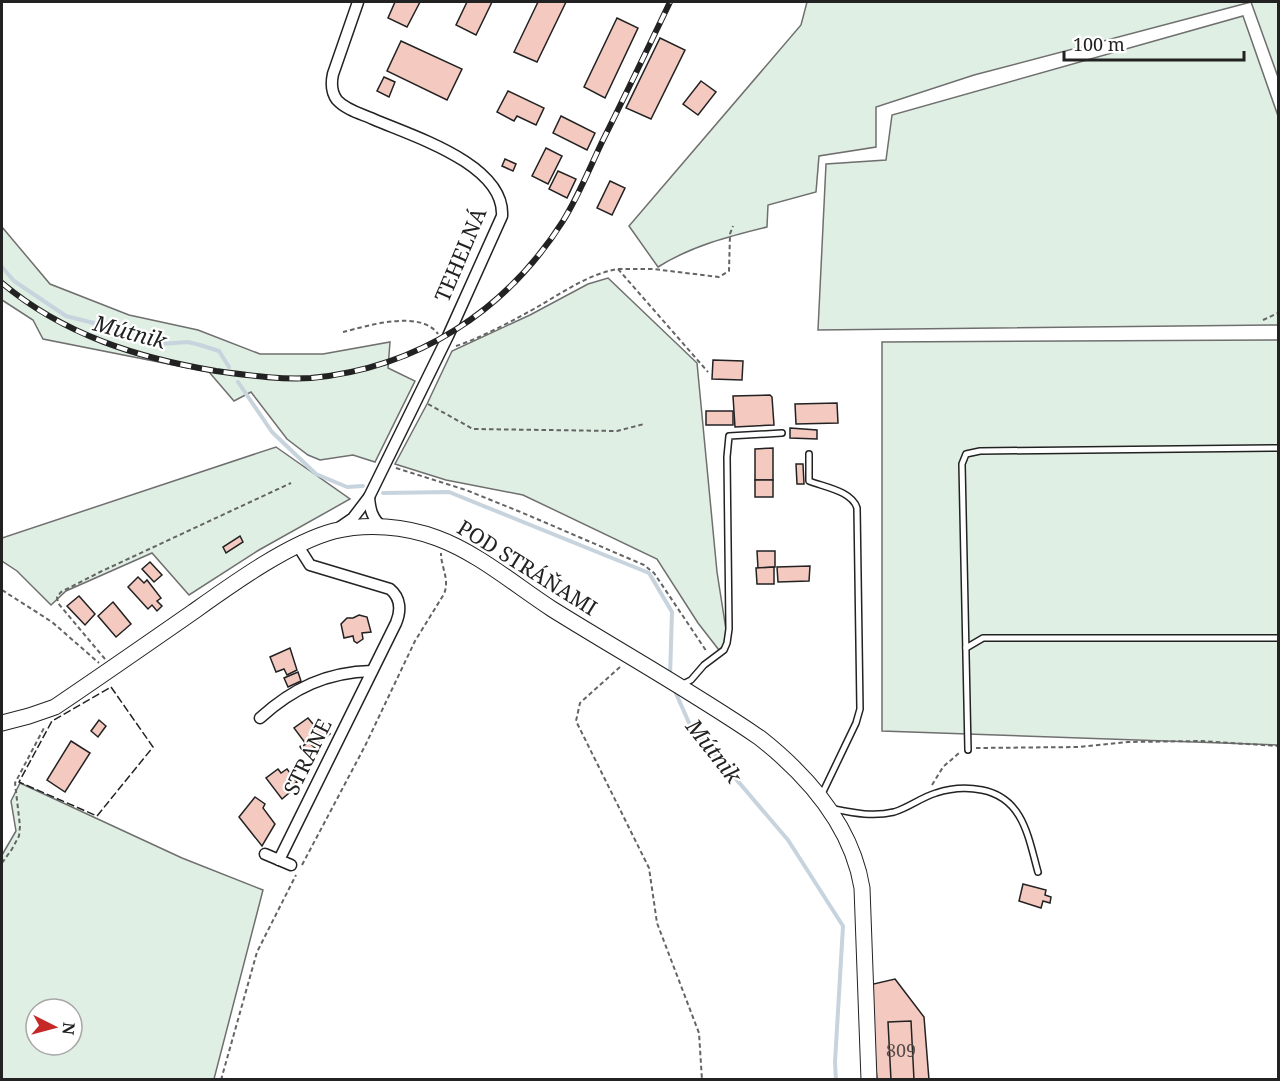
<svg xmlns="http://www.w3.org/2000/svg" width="1280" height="1081" viewBox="0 0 1280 1081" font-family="'Noto Serif',serif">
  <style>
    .green { fill: #e0efe3; stroke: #6f6f6f; stroke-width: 1.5; fill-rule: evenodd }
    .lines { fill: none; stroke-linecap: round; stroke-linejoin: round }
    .stream { stroke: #c7d3dd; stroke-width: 4 }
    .building { fill: #f3c9c0; stroke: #222; stroke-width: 1.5 }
    .lane-casing { stroke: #222; stroke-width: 8 }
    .street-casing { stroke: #222; stroke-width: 13 }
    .secondary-casing { stroke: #222; stroke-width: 17 }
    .path { stroke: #646464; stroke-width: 2; stroke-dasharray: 4.5 3; stroke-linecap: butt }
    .lane { stroke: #fff; stroke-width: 5 }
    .street { stroke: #fff; stroke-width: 10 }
    .secondary { stroke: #fff; stroke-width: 15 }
    .rail-casing { stroke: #222; stroke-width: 6 }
    .rail { stroke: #fff; stroke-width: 4; stroke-dasharray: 11; stroke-linecap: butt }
    .fence { stroke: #222; stroke-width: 1.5; stroke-dasharray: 8 3; stroke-linecap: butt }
    .labels { text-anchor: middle; stroke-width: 4.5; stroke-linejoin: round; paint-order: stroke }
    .number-label { font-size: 18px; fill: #564c4a }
    .street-label { font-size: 21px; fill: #222; stroke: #fff }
    .water-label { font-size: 22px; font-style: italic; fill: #222; stroke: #fff }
  </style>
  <rect width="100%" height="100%" fill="#fff"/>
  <g class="green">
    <path d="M807,2H1251L974,75L876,107V147L819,156L816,192L768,205L767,227C730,236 691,246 658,267L629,226L801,25Z"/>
    <polygon points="1251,2 1278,2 1278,77"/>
    <polygon points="1243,16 1278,116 1278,325 818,330 826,164 886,160 892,115"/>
    <polygon points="2,227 50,284 129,315 198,330 260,354 323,354 390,342 388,368 415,381 375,462 353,455 320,460 308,455 287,439 251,392 234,401 209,372 43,339 33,320 2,300"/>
    <polygon points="608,278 697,363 717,572 727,636 724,645 719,650 698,623 657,559 523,495 446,480 395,464 427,404 452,351 530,315 588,284"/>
    <polygon points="1278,340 1278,745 882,731 882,342"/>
    <polygon points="276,447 350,499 259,550 189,595 152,553 66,591 51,605 17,571 2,561 2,538"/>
    <path d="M20,783L182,858L263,890L214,1079H2V855L16,831L11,801ZM36,1009H72V1045H36Z"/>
  </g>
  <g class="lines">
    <g class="stream">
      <polyline points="2,267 14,281 66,316 121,330 135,331 141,337 149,338 160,344 188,342 200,345 219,351 229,367"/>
      <polyline points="238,382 272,432 316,474 347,487 363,486"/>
      <polyline points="383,493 449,492 649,573 672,612 670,677"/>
      <polyline points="674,689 690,725 788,840 843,926 835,1062 836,1080"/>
    </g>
  </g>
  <g class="building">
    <polygon points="395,2 420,2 407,27 388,18"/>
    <polygon points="467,2 492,2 476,35 456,25"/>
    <polygon points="538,2 566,2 537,62 514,52"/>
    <polygon points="617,18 638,28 605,98 584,87"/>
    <polygon points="660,38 685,50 651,119 626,108"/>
    <polygon points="401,41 462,69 447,100 387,71"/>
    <polygon points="384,77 395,82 389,97 377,91"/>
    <polygon points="701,81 716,92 698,115 683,104"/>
    <polygon points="508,91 544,108 536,125 517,116 514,121 497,112"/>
    <polygon points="561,116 595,133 587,150 553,133"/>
    <polygon points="546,148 562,156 548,184 532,176"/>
    <polygon points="505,159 516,164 513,171 502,166"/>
    <polygon points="558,171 576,179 567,198 549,189"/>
    <polygon points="610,181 625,188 612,215 597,208"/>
    <polygon points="713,360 743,361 742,380 712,379"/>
    <polygon points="770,395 772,397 774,425 735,427 733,396"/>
    <polygon points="837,403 838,423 796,424 795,404"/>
    <rect x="706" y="411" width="27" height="14"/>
    <polygon points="790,428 817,430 817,439 790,438"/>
    <polygon points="773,448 773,480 755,480 755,449"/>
    <polygon points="796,464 803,464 804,484 797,484"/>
    <rect x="755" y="480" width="18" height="17"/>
    <polygon points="240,536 243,542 226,553 223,547"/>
    <polygon points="757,551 775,551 775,567 758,568"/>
    <polygon points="150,562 162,575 154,582 142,569"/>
    <polygon points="810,566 809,581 778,582 777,567"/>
    <polygon points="774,567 774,584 757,584 756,568"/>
    <polygon points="138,577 144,583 147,580 161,598 157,601 162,606 157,611 152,605 148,609 128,587"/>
    <polygon points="79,596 95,614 85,625 67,606"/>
    <polygon points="113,602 131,624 116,637 98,616"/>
    <polygon points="359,615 367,617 371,632 362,633 363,639 357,643 354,641 353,636 344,638 341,624 347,618 353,618"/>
    <polygon points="290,648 297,670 287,675 284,669 276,672 270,657"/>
    <polygon points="298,672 301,681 288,687 284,678"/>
    <polygon points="308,718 313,724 319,720 330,734 319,743 318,741 312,745 315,748 309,753 301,747 306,744 294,728"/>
    <polygon points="99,720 106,726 98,737 91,731"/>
    <polygon points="71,741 90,753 65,792 47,780"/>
    <polygon points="278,769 281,773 287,769 297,782 287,790 289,793 282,799 266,778"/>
    <polygon points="255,797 265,804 263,808 275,824 262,846 239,817"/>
    <polygon points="1023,884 1046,890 1045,895 1051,897 1050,903 1043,901 1041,908 1019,901"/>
    <polygon points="895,979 924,1017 929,1080 877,1080 869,985"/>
    <polygon points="911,1021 914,1080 891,1080 888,1022"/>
  </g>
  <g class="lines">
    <g class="lane-casing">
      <g id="lane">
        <path d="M809,454V481C824,487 852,491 857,508L860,709L856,723L821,796"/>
        <polyline points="966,648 983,638 1278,638"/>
        <polyline points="683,684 691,680 704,665 724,650 727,643 729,629 727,457 729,436 782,433"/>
        <polyline points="968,750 962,464 966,454 980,451 1278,448"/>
        <path d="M834,809C854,813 873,817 894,812C908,808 922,797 936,793C951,788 967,787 982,790C1023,798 1028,836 1038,872"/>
      </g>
    </g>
    <g class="street-casing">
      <g id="street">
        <path d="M369,497C370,510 372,518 382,527"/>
        <path d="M340,527L353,518L369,497L448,336L502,216C505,164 412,136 373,119C362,114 346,110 337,100C331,92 331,83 333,74L358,2"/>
        <path d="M260,718C293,688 327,672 372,671"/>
        <polyline points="265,854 291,865"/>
        <path d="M279,860L396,623C401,611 401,598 390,589L310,565L298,546"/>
      </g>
    </g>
    <g class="secondary-casing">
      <path id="secondary" d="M2,723L29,716L55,707C101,676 147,644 193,612C231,585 289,543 334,531C367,523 405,526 437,538C478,553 515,585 552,609C621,652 693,692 760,738C808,776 852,826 862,888L869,1080"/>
    </g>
    <g class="path">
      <polyline points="618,269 653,269 719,277 729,271 730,234 733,226"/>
      <polyline points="1263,320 1278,313"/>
      <path d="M343,332C367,326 420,309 438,334"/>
      <path d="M456,346C479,339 518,318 539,306C565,291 589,274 618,269L708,372"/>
      <polyline points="428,404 473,429 617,431 644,424"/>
      <polyline points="396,468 466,490 523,513 644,565 654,573 707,652"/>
      <polyline points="2,590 52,622 99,663"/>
      <polyline points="105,659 58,603 57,597 61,592 100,572 291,483"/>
      <polyline points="620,667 580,703 576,721 649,868 657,923 699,1033 702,1080"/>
      <polyline points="976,748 1079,747 1128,742 1202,741 1278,746"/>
      <polyline points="932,785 943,767 959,753"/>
      <polyline points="2,863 12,849 19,836 20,826 15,783 45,726"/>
      <path d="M302,865L365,746L415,641L444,594C450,579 441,568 441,553"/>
      <polyline points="221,1080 257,952 296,875"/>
    </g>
    <use href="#lane" class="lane"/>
    <use href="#street" class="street"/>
    <use href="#secondary" class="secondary"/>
    <g class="rail-casing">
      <path id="rail" d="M2,283C64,335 138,358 216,371C247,375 280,380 311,378C418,368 506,311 563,221C579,195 590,167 603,140C626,94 648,48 670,2"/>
    </g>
    <use href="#rail" class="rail"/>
    <polygon class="fence" points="111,687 153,747 97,816 19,782 52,721"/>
  </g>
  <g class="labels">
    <g class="number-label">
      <text x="901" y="1057">809</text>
    </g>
    <g class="street-label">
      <text transform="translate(461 255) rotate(-67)" y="7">TEHELNÁ</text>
      <text transform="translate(527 568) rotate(32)" y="7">POD STRÁŇAMI</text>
      <text transform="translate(308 757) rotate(-64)" y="7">STRÁNE</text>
    </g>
    <g class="water-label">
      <text transform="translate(130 332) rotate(15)" y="8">Mútnik</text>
      <text transform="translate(714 751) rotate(52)" y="8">Mútnik</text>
    </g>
  </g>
  <rect width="1280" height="1081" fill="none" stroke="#222222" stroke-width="6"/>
  <g transform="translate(54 1027) rotate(96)"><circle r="28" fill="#ffffff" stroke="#a7a7a7" stroke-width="1.5"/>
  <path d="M0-4.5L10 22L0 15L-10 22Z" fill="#c62828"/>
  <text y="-9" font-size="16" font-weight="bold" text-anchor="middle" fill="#222222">N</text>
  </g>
  <path d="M1064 51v9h180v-9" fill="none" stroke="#222222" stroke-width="3"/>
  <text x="1073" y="51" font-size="18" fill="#222222" stroke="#ffffff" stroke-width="4.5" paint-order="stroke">100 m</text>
</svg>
